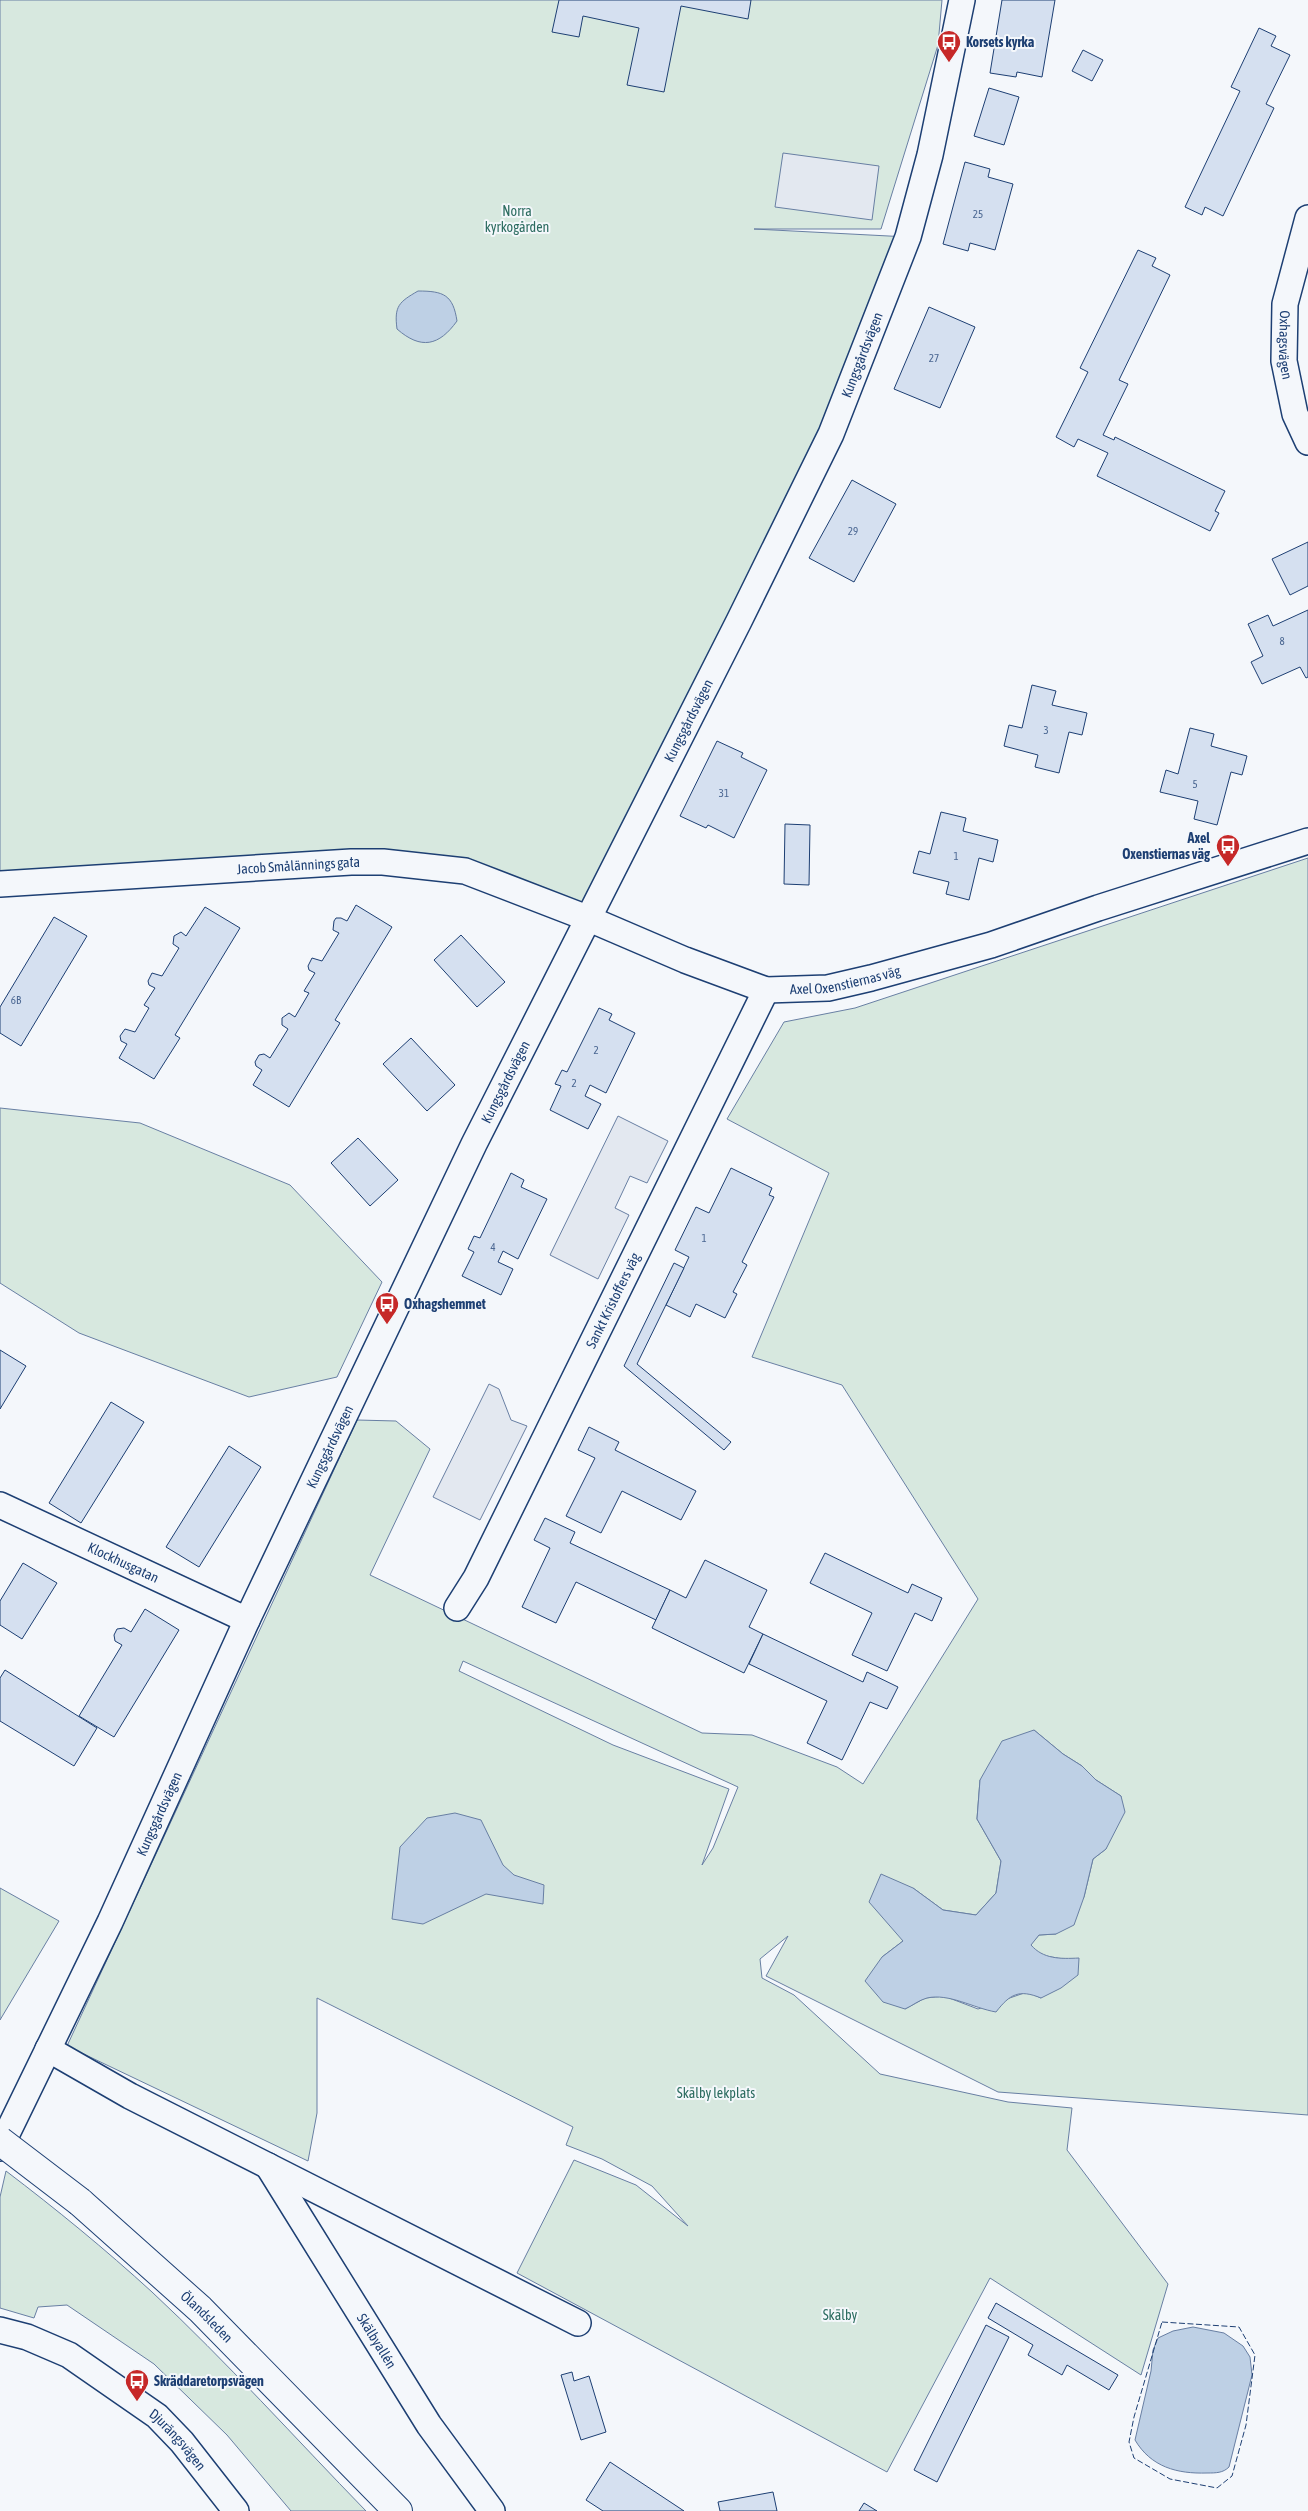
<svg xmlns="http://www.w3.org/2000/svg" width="1308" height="2511" viewBox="0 0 1308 2511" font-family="'Asap Condensed',sans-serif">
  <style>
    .green { fill: #d7e8df; stroke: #687fa3; fill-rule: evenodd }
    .parking { fill: #e3e8f0; stroke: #687fa3 }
    .water { fill: #bed0e5; stroke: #687fa3 }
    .building { fill: #d5e0f0; stroke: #1d3f73 }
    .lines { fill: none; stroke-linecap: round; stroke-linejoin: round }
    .minor-casing { stroke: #1d3f73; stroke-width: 28 }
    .major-casing { stroke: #1d3f73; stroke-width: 30 }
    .minor { stroke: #f4f7fb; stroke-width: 25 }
    .major { stroke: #f4f7fb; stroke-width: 28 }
    .major-bridge-casing { stroke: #1d3f73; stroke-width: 30; stroke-linecap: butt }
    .major-bridge { stroke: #f4f7fb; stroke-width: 28 }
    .fence { stroke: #1d3f73; stroke-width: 1; stroke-dasharray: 6 2.5; stroke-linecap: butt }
    .labels { text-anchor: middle; stroke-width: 4; stroke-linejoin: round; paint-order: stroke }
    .number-label { font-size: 11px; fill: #4b6792 }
    .poi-label { font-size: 14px; font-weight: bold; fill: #1d3f73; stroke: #f4f7fb; text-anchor: start }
    .park-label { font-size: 14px; fill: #2c6c60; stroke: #f4f7fb }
    .street-label { font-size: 14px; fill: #1d3f73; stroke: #f4f7fb }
  </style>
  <rect width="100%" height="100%" fill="#f4f7fb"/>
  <g class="green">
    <polygon points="0,0 942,0 938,45 881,229 754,229 908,237 831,434 587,918 465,871 0,884"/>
    <path d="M1308,858V2115L998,2092L766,1976L788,1936L760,1959L762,1978L794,1995L880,2074L1008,2102L1072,2108L1067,2150L1168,2284L1141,2375L990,2278L887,2472L517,2273L574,2160L636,2185L688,2226L652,2186L602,2159L566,2145L573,2127L317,1998V2113L308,2161L67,2046L357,1420L396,1421L430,1449L370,1575L702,1733L752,1735L837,1767L863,1784L978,1599L842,1385L752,1357L829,1173L727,1119L784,1022L855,1008ZM463,1661L738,1787L713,1848L702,1865L729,1789L613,1745L459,1671ZM1034,1730L1063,1754L1082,1766L1096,1780L1121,1796L1106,1849L1093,1859L1084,1897L1056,1934L1039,1935L1030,1945L1040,1955L1063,1959L1041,1998L1027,1992L978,2009L944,1996L925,1998L905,2009L882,1957L903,1941L913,1888L943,1910L976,1915L996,1893L1001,1861L977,1819L980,1780Z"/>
    <polygon points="0,1108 140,1123 290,1185 382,1282 337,1377 249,1397 79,1333 0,1283"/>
    <polygon points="0,1888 59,1921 0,2020"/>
    <path d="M6,2171C56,2209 105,2249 152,2292C227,2362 295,2438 366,2511H291L227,2435L154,2364L67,2305L38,2307L34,2318L0,2308V2197Z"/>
  </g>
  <g class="parking">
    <polygon points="783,153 879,166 872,220 775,207"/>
    <polygon points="618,1116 668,1141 647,1183 630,1176 615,1208 629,1215 598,1279 550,1255"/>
    <polygon points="489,1384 499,1389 511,1420 527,1426 480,1520 433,1497"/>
  </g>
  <g class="water">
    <path d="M418,291C444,291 453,295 457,321C439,346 421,350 397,329C394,306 399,302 418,291Z"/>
    <path d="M1034,1730L1063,1754L1082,1766L1096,1780L1121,1796L1125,1812L1106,1849L1093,1859L1084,1897L1074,1925L1056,1934L1039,1935L1031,1945C1043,1959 1060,1959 1079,1958L1078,1975L1061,1988L1041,1998C1019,1989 1010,1994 996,2012C973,2008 949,1993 927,1998C919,2000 912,2006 905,2009L883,2002L865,1981L882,1957L903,1941L869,1902L881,1874L913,1888L943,1910L976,1915L996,1893L1001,1861L977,1819L980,1780L1002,1741Z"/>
    <polygon points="455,1813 481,1820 503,1865 514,1875 544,1885 543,1904 486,1894 423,1924 392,1919 400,1847 427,1818"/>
    <path d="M1193,2327L1224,2333L1243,2346L1250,2357L1252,2375L1229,2467C1223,2473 1216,2473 1207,2473C1177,2474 1151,2467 1135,2440L1151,2371L1153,2350L1158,2338L1173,2331Z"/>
  </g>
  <g class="building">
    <polygon points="559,0 751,0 748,19 681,6 664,92 627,85 639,28 583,16 579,37 552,32"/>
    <polygon points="1002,0 1055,0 1042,77 1017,72 1016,77 990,73"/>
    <polygon points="1259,28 1276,36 1271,46 1290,55 1266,104 1274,108 1223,216 1205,207 1202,215 1185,207 1240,91 1231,87"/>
    <polygon points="1083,50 1103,60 1092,81 1072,71"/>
    <polygon points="989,88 1019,97 1004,145 974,136"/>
    <polygon points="965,162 990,169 988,177 1013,184 995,250 970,243 968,251 943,244"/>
    <polygon points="1138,250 1156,258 1152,266 1170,275 1119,380 1128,384 1103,435 1114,440 1115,437 1225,491 1215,511 1219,513 1210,531 1097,476 1108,453 1078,439 1074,447 1056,437 1088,372 1080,368"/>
    <polygon points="929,307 975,327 940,408 894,389"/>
    <polygon points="852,480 896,504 854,582 809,558"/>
    <polygon points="1308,542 1308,586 1290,595 1272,559"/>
    <polygon points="1308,610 1308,677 1306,678 1300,667 1262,684 1251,662 1263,656 1248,624 1268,615 1273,626"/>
    <polygon points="1032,685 1056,691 1052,705 1087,713 1082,735 1069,732 1059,773 1035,767 1038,755 1004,746 1009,725 1022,728"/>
    <polygon points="1190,728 1214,734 1211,746 1247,756 1242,775 1231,772 1217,825 1194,819 1198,801 1160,792 1166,770 1178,774"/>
    <polygon points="717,741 743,753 741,757 767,770 734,838 708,825 706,828 680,816"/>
    <polygon points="941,812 966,818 963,831 998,840 993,862 979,858 969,900 946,894 949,882 913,873 919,851 930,854"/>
    <polygon points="785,824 810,825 809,885 784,884"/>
    <polygon points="356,905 392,927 335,1020 340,1023 289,1107 253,1085 262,1070 256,1066 255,1062 259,1055 264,1054 270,1058 288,1029 282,1025 282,1018 289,1013 295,1017 309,993 304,991 315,973 309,970 308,966 312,958 322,961 339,933 333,930 334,921 336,918 341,918 347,921"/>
    <polygon points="205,907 240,928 175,1035 180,1038 154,1079 119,1058 127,1044 121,1041 120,1036 125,1029 135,1032 149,1008 144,1005 155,988 149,985 148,981 152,973 162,976 179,948 173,944 174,936 181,932 186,936"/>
    <polygon points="54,917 87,936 21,1046 0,1033 0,1007"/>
    <polygon points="461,935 505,982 477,1007 434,960"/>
    <polygon points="599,1008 612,1014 609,1020 635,1033 606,1093 590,1085 585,1096 601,1104 588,1129 550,1110 561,1086 555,1084 562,1070 567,1072"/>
    <polygon points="411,1038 455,1085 427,1111 383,1064"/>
    <polygon points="358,1138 398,1180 370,1206 331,1163"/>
    <polygon points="731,1168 772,1188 769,1195 774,1197 742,1262 747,1265 733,1292 737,1294 725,1318 696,1304 690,1317 666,1305 689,1257 675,1250 696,1207 709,1213"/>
    <polygon points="511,1173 524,1180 521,1187 547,1199 518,1259 503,1251 498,1262 513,1269 501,1295 462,1276 474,1252 468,1249 474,1236 480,1238"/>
    <polygon points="674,1263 684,1268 637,1364 731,1442 724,1450 624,1366"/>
    <polygon points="0,1350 26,1366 0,1409"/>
    <polygon points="111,1402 144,1422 81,1523 49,1503"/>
    <polygon points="589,1427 619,1442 615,1450 696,1491 681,1520 622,1491 601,1533 566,1516 595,1458 578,1450"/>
    <polygon points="229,1446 261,1467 199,1567 166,1547"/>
    <polygon points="545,1518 575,1532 570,1543 670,1590 656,1620 576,1582 556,1623 522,1607 550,1548 534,1540"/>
    <polygon points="825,1553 908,1593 912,1584 942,1598 932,1621 915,1613 887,1671 852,1655 872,1613 810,1583"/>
    <polygon points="705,1560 767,1590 749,1627 763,1634 744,1673 652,1628 670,1590 686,1598"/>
    <polygon points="23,1563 57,1583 22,1639 0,1625 0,1601"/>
    <polygon points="145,1609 179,1630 114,1737 79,1716 122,1645 115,1641 114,1635 117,1629 124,1628 131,1632"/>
    <polygon points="763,1634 863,1682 867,1672 898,1687 887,1709 870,1702 842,1760 807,1743 827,1701 749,1664"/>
    <polygon points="5,1670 97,1728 74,1766 0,1721 0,1678"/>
    <polygon points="996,2303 1118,2375 1109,2390 1067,2365 1062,2375 1028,2355 1033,2345 988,2318"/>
    <polygon points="986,2325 1009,2337 937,2482 914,2470"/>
    <polygon points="572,2372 574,2381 589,2376 606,2432 581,2440 561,2375"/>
    <polygon points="610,2462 684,2511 603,2511 586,2500"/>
    <polygon points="773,2492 777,2511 720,2511 718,2502"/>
    <polygon points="864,2503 877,2511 859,2511"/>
  </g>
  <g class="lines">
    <g class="minor-casing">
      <g id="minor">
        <path id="s1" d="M1308,218L1285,304L1284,361L1295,414L1308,442"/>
        <path id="s2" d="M0,884L351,862H383L465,871L587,918L685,960L766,990L828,988L871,978L991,945L1098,908L1308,841"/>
        <path id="s3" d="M0,1505L247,1620"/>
        <path id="s4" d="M457,1608L476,1578L766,990"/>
        <polyline points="48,2049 130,2096 578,2323"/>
        <path id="s5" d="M0,2148L110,1922L247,1620L474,1144L739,621L831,434L908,237L930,155L962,0"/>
        <path id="s6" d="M268,2166L429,2425L492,2511"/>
        <path id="s7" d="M0,2330L27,2337L69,2355L157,2416L182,2442L236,2511"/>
      </g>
    </g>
    <g class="major-casing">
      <g id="major">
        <path id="s8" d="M80,2202L200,2309L398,2511"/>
      </g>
    </g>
    <use href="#minor" class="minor"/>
    <use href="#major" class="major"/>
    <g class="major-bridge-casing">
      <polyline id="major-bridge" points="0,2141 80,2202"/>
    </g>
    <use href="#major-bridge" class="major-bridge"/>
    <polygon class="fence" points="1162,2322 1239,2327 1255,2355 1246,2425 1232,2476 1217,2488 1170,2479 1134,2458 1129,2442 1134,2417"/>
  </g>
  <defs>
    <g id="bus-pin" transform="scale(1.25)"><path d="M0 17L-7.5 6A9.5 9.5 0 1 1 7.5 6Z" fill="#c62828" stroke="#f4f7fb"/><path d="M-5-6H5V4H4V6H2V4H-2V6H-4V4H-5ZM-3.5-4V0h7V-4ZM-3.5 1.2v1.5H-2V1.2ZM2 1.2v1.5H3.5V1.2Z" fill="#fff"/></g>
  </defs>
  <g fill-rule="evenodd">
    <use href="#bus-pin" x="949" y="42"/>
    <use href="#bus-pin" x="1228" y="846"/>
    <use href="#bus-pin" x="387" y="1304"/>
    <use href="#bus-pin" x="137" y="2381"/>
  </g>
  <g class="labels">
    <g class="number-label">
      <text x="978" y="218">25</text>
      <text x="934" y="362">27</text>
      <text x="853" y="535">29</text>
      <text x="1282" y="645">8</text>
      <text x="1046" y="734">3</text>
      <text x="1195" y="788">5</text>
      <text x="724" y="797">31</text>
      <text x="956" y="860">1</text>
      <text x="16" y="1004">6B</text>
      <text x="596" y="1054">2</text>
      <text x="574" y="1087">2</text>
      <text x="704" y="1242">1</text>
      <text x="493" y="1251">4</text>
    </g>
    <g class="poi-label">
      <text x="966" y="47">Korsets kyrka</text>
      <text x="1210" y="843" text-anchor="end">Axel<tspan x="1210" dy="16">Oxenstiernas väg</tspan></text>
      <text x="404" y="1309">Oxhagshemmet</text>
      <text x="154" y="2386">Skräddaretorpsvägen</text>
    </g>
    <g class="park-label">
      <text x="517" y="216">Norra<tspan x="517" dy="16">kyrkogården</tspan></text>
      <text x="716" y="2098">Skälby lekplats</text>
      <text x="840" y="2320">Skälby</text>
    </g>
    <g class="street-label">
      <text dy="5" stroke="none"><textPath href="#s1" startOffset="130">Oxhagsvägen</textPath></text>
      <text dy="5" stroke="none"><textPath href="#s5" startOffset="1990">Kungsgårdsvägen</textPath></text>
      <text dy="5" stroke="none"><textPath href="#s5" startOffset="1585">Kungsgårdsvägen</textPath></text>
      <text dy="5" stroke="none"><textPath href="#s2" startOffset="299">Jacob Smålännings gata</textPath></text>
      <text dy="5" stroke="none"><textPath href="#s2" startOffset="870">Axel Oxenstiernas väg</textPath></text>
      <text dy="5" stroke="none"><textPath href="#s5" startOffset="1180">Kungsgårdsvägen</textPath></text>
      <text dy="5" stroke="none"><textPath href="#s4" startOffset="345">Sankt Kristoffers väg</textPath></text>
      <text dy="5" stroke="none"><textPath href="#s5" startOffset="775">Kungsgårdsvägen</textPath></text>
      <text dy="5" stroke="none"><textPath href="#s3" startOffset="136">Klockhusgatan</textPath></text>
      <text dy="5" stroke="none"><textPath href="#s5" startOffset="370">Kungsgårdsvägen</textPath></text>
      <text dy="5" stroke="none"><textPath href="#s8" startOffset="171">Ölandsleden</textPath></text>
      <text dy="5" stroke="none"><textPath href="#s6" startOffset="206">Skälbyallén</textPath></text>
      <text dy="5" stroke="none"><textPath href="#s7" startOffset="212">Djurängsvägen</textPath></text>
    </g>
  </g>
</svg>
